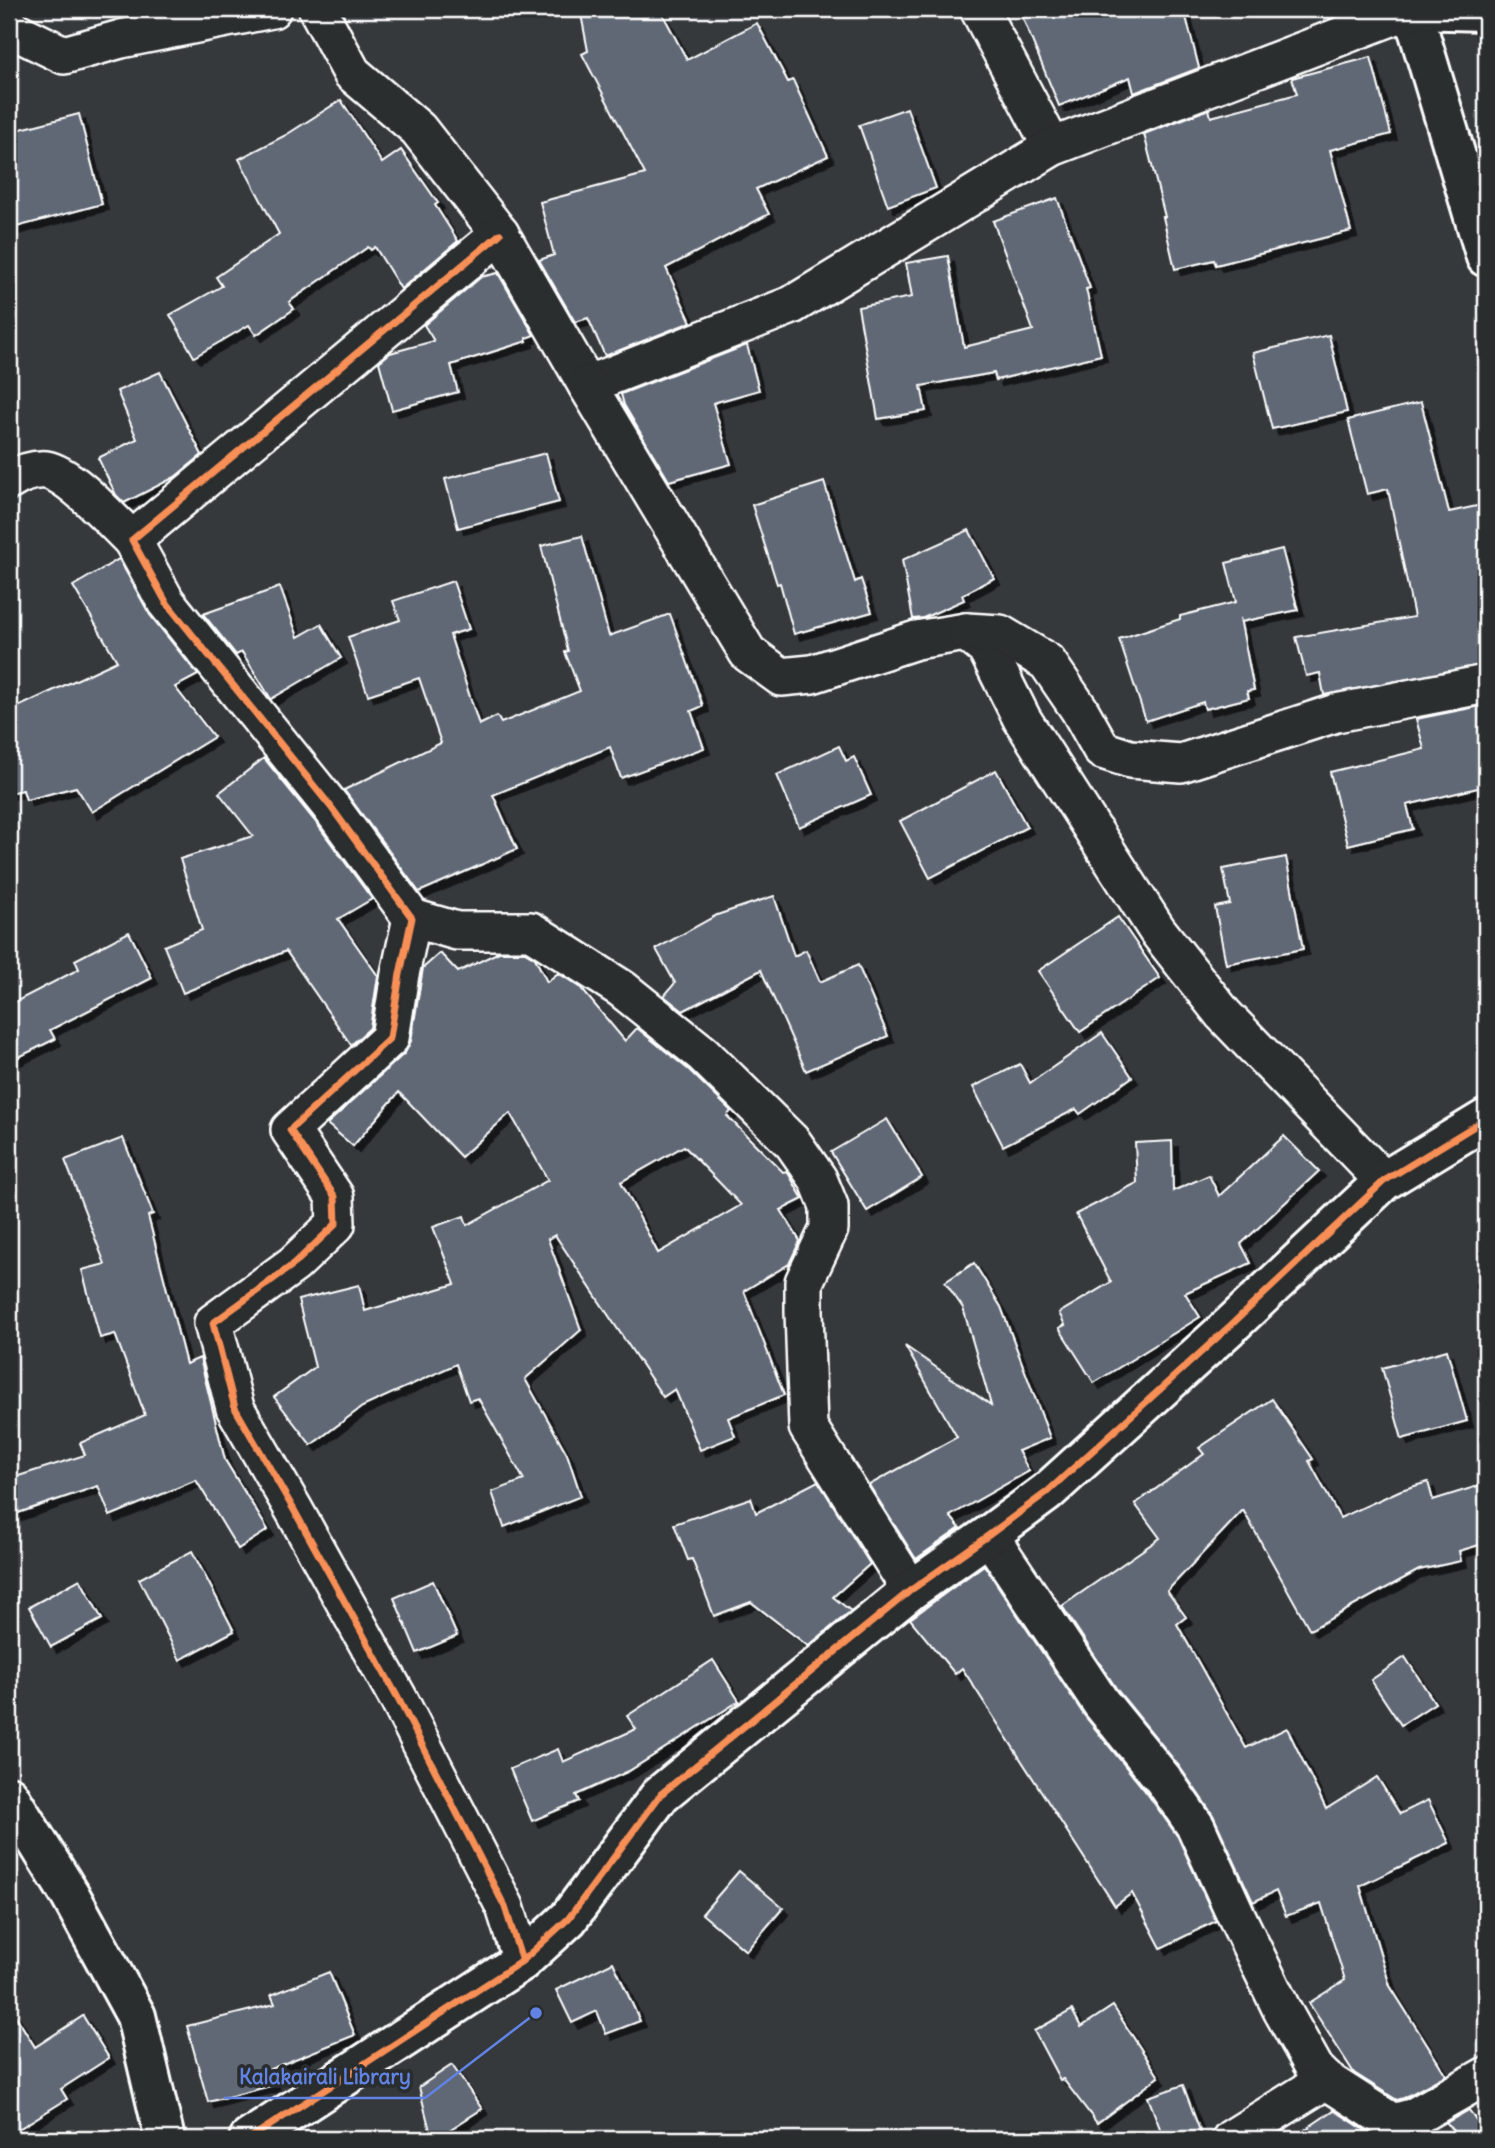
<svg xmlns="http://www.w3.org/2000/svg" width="1495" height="2148" viewBox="0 0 1495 2148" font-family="Delius,sans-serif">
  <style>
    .building { fill: #616876; stroke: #fff; stroke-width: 2; fill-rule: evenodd; filter: url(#shadow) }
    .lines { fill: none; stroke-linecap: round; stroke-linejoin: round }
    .street-casing { stroke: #fff; stroke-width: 42 }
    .secondary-casing { stroke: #fff; stroke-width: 44 }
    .street { stroke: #2a2d2e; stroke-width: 37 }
    .secondary { stroke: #2a2d2e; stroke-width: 38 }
    .cycleway-casing { stroke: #2a2d2e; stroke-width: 11 }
    .cycleway { stroke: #f78f57; stroke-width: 7 }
    .leader { fill: none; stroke: #6183e4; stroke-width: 2.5 }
    .callout-dot { fill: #6183e4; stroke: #2a2d2e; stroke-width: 2.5 }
    .callout-label { font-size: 21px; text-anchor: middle; font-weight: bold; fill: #6183e4; stroke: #2a2d2e; stroke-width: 7; stroke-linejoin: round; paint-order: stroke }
  </style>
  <defs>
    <filter id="shadow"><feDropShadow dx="6" dy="6" stdDeviation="0" flood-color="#0009"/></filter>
  </defs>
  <rect width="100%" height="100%" fill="#35393c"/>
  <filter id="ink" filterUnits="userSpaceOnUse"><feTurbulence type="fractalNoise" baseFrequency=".0143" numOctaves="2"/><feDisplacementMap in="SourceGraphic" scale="14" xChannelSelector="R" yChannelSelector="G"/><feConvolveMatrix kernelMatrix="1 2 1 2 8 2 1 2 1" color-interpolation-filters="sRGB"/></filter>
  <g filter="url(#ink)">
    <g class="building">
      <polygon points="580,9 660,9 687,60 757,23 788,82 793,80 828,156 756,189 769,214 666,268 691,322 605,356 588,318 575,322 539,260 554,255 540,202 645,174 582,54 588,51"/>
      <polygon points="1019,9 1184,9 1199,68 1134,93 1130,77 1059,106"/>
      <polygon points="1371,57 1391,134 1330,150 1351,231 1216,265 1214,260 1175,269 1163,217 1165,217 1144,134 1209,109 1211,117 1297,94 1292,78"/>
      <polygon points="341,100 382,163 401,150 438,203 435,205 458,241 401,289 375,247 371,250 368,247 289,302 294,309 256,335 249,325 194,357 170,315 222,286 216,277 279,234 239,159 286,135"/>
      <polygon points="907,108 936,188 888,206 859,125"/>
      <polygon points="79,114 102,204 9,229 9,132"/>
      <polygon points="1057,198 1090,288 1086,289 1101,355 996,380 994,373 921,386 926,411 878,419 858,307 912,297 906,263 948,256 964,347 1033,330 993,221"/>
      <polygon points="498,273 534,335 526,338 527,341 451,365 458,392 392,410 379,362 390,353 434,341 424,325 481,277"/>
      <polygon points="1329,335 1347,412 1272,429 1253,353"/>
      <polygon points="747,345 759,390 713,403 731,464 669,481 624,405 621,394"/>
      <polygon points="160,372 202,455 175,477 124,503 116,495 98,458 137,439 117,391"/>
      <polygon points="1421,402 1449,512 1486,504 1486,664 1324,695 1320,673 1306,676 1296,637 1414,617 1388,489 1367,494 1348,420"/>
      <polygon points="546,453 559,502 458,528 445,479"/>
      <polygon points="824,482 855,582 861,579 872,612 794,634 780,583 777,584 752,505"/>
      <polygon points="969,530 994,578 962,595 964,600 923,618 913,619 902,560"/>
      <polygon points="582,536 609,636 670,614 703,706 691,711 704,748 621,778 610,747 493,795 517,849 419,892 344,790 441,743 419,678 368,695 348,637 400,620 393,601 453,581 469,629 450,635 479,725 497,716 501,723 580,691 565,652 568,651 541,546"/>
      <polygon points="1282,549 1298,610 1241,622 1240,618 1254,690 1247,691 1249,698 1205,709 1203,702 1146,721 1119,639 1180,619 1180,616 1236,602 1226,563"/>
      <polygon points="119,559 150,615 198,675 175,687 214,737 92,812 76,787 26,800 23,790 9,793 9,711 117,661 73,586"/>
      <polygon points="280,587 298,637 321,624 341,658 271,699 242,652 236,655 203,614"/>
      <polygon points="1486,705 1486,786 1407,805 1413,829 1348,845 1330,772 1424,749 1416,719"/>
      <polygon points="839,746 846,761 854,757 871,795 799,827 777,775"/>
      <polygon points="264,758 314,820 372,899 338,919 378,976 370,1028 351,1045 286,951 183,993 164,946 202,930 180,859 253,836 219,793"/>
      <polygon points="996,770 1027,827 930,878 900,821"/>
      <polygon points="1286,857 1303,949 1226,964 1215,907 1230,904 1223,869"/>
      <polygon points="774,896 794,956 806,950 820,982 858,965 888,1036 806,1071 761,970 683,1011 664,996 675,983 656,949 717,915"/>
      <polygon points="1118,917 1160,978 1080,1032 1038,971"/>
      <polygon points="129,932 152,978 50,1030 55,1039 9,1062 9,1005 79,969 75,960"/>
      <path d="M499,952H525L535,958L547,982L558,973L580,987L625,1041L637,1028L689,1070L731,1111L727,1116L783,1172L787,1171L803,1199L781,1210L800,1241L789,1264L744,1291L784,1395L728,1418L735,1436L700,1450L675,1389L663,1397L555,1235L548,1239L581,1330L525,1379L567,1454L581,1496L504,1527L492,1492L524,1480L478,1398L469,1401L456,1364L362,1407L311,1445L274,1397L315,1367L298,1300L359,1285L365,1311L455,1284L433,1227L464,1216L467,1225L548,1180L510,1113L461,1157L399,1092L353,1146L327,1124L405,1053L411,1041L423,968L440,953L458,972ZM684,1146L741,1205L658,1253L621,1182Z"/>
      <polygon points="1102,1033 1132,1077 1080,1114 1076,1109 1003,1146 973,1087 1020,1064 1030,1083"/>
      <polygon points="887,1119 922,1177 867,1211 831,1152"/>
      <polygon points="1284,1136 1319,1171 1241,1244 1251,1263 1185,1293 1200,1317 1094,1383 1059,1328 1065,1325 1059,1313 1111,1282 1076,1214 1137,1183 1135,1143 1172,1141 1173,1191 1209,1175 1219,1196"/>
      <polygon points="123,1138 153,1214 148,1216 186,1364 200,1358 225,1460 268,1530 238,1549 196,1480 110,1516 98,1486 9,1516 9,1479 85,1455 80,1443 145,1415 115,1334 100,1338 82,1270 105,1264 65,1160"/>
      <polygon points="974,1263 1001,1307 1050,1438 1018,1451 1029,1471 950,1516 960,1528 916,1559 869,1485 957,1437 905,1346 991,1405 963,1308 945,1282"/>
      <polygon points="1447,1350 1467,1421 1402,1439 1382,1368"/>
      <polygon points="1272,1399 1313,1459 1309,1461 1340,1518 1401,1490 1428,1482 1433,1500 1481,1485 1486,1504 1486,1543 1459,1551 1461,1561 1419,1570 1310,1630 1243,1510 1167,1591 1186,1617 1177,1624 1246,1748 1287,1728 1326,1809 1377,1777 1400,1814 1428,1800 1449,1843 1360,1886 1390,1986 1446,2075 1404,2098 1397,2100 1354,2073 1309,2003 1345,1980 1321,1903 1286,1916 1276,1891 1253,1902 1213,1815 1179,1766 1118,1691 1062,1606 1160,1538 1135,1504 1204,1454 1199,1448"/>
      <polygon points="818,1481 870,1564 833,1597 851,1611 808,1646 751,1602 714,1616 692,1559 688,1560 674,1524 751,1498 756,1513"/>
      <polygon points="192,1551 234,1631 180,1660 139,1579"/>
      <polygon points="984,1565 1084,1715 1146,1792 1178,1837 1216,1921 1161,1948 1132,1893 1115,1906 962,1668 955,1674 910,1619"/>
      <polygon points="80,1579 102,1619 51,1647 29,1607"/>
      <polygon points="433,1581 457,1636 417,1653 394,1598"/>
      <polygon points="1405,1657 1435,1703 1401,1725 1371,1680"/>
      <polygon points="713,1660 739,1701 629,1771 576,1795 579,1801 532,1821 510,1769 558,1749 563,1762 636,1729 627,1716"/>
      <polygon points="739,1871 783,1908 746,1951 702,1914"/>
      <polygon points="613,1962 640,2021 606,2034 597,2011 572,2023 556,1990"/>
      <polygon points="329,1972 355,2035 270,2069 274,2085 208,2102 187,2026 275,2004 271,1995"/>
      <polygon points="9,2005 35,2047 83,2016 109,2058 61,2089 67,2099 9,2135"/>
      <polygon points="1113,2006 1159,2077 1097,2123 1063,2079 1060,2080 1034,2031 1072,2010 1081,2027"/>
      <polygon points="452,2065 482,2109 435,2139 432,2139 419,2087"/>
      <polygon points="1183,2085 1203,2139 1164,2139 1148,2097"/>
      <polygon points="1334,2110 1366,2131 1353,2139 1291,2139"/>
      <polygon points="1469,2110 1484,2131 1473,2139 1460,2139 1446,2123"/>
    </g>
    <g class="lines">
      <g class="street-casing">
        <g id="street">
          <polyline points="979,9 1052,147"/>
          <polyline points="318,10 352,73 418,129 500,234 587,385 792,305 1052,147 1412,9"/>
          <polyline points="9,25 13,30 64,55 121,39 272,9"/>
          <polyline points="500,234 132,540 166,602 331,807 412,918 400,974 390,1038 290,1130 335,1197 336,1224 294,1264 213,1323 235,1408 294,1510 398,1698 505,1907 522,1961"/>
          <polyline points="587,385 748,653 781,677 812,674 916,640 966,632 987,649 1022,719 1157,930 1223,1014 1384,1181"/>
          <path d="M9,481C20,474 33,469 46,470C71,474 113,522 132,540"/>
          <polyline points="966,632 1000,634 1047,662 1079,709 1102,750 1130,759 1181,763 1336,713 1486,684"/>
          <polyline points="412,918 457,931 531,931 622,989 703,1054 793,1143 818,1179 829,1206 829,1229 804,1282 804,1311 808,1427 911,1590"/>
          <polyline points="989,1535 1101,1703 1163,1779 1196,1827 1236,1915 1282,2010 1315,2069 1326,2080"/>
          <polyline points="1231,2139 1326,2080 1393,2123 1412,2118 1486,2076"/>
        </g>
      </g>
      <g class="secondary-casing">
        <g id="secondary">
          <polyline points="1412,9 1486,257"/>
          <polyline points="1412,9 1486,11"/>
          <polyline points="9,1796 70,1895 136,2016 165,2139"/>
          <polyline points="249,2139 522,1961 568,1919 661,1794 911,1590 989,1535 1047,1492 1231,1325 1384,1181 1486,1119"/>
        </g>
      </g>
      <use href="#street" class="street"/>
      <use href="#secondary" class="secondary"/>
      <g class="cycleway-casing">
        <g id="cycleway">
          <polyline points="500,234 132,540 166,602 331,807 412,918 400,974 390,1038 290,1130 335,1197 336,1224 294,1264 213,1323 235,1408 294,1510 398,1698 505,1907 522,1961"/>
          <polyline points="249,2139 522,1961 568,1919 661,1794 911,1590 989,1535 1047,1492 1231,1325 1384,1181 1486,1119"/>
        </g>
      </g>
      <use href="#cycleway" class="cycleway"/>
    </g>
  </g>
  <path class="leader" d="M536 2013L425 2098H224"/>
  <circle class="callout-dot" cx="536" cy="2013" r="7"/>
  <g class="callout-label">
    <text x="325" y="2084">Kalakairali Library</text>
  </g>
  <rect width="1495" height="2148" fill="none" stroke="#2a2d2e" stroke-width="35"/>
  <rect x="18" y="18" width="1460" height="2113" fill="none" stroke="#fff" stroke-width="2.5" filter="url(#ink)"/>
</svg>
